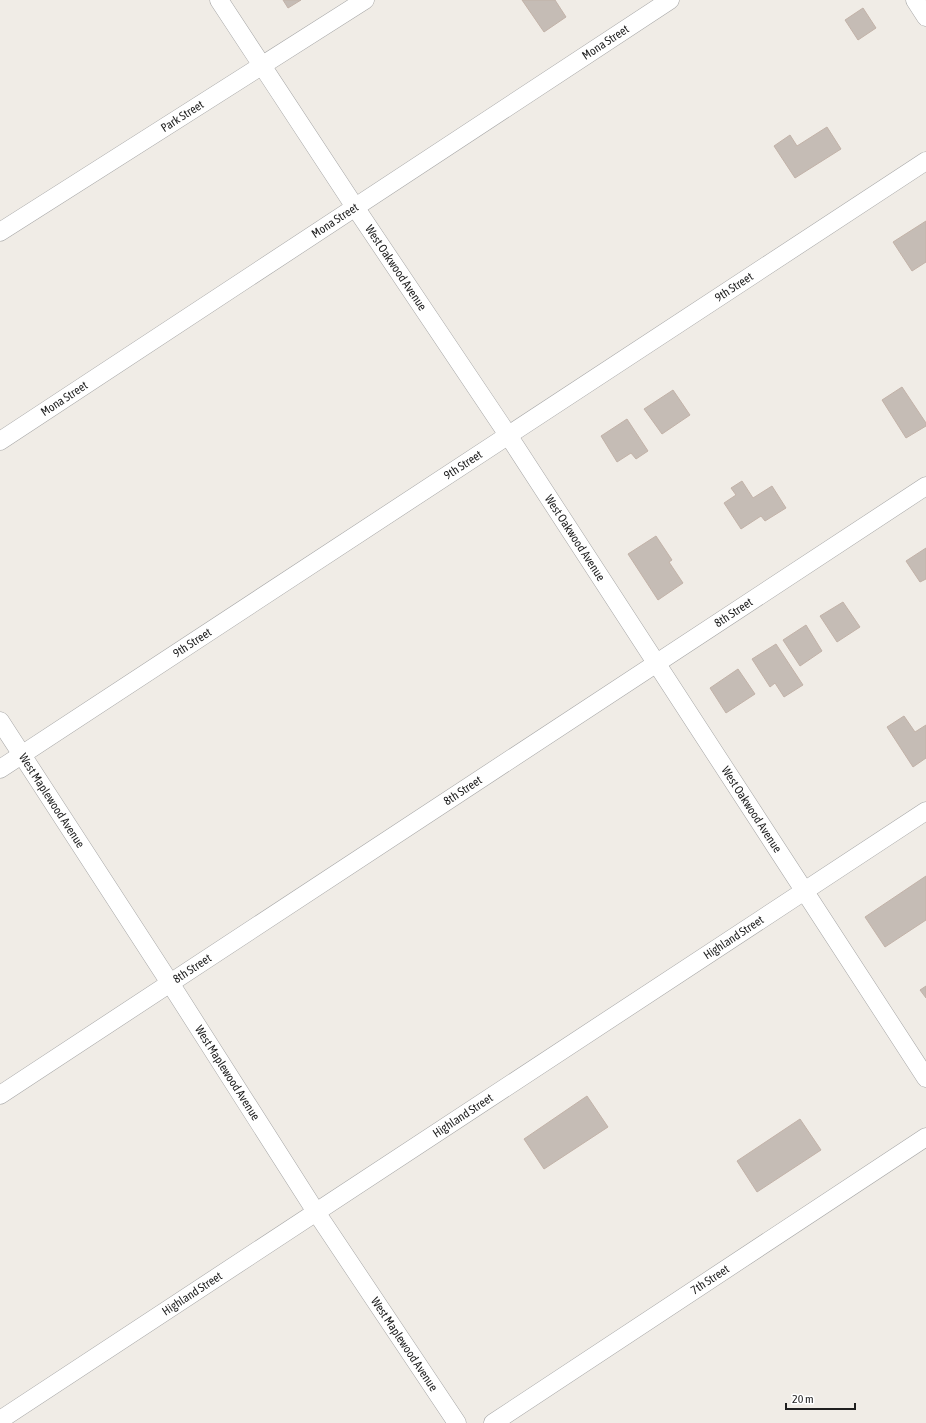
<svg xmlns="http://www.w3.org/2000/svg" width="926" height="1423" viewBox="0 0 926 1423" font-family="'Asap Condensed',sans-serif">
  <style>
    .building { fill: #c5bcb5; stroke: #c2b2a8 }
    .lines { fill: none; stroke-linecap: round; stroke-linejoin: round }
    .street-casing { stroke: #a6a6a6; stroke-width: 19 }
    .street { stroke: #fff; stroke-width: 18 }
    .labels { text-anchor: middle; stroke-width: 3; stroke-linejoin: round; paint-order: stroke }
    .street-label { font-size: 12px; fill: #1f1f1f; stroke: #fff }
  </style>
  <rect width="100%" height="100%" fill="#f0ece6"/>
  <g class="building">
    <polygon points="283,0 301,0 288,8"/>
    <polygon points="522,0 555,0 566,17 544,32"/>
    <polygon points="863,8 876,28 858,40 845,20"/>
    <polygon points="827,127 841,149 795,178 774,146 790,135 797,146"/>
    <polygon points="926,221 926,262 912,271 893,242"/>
    <polygon points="902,387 926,423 926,426 906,438 882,400"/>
    <polygon points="673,390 690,415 662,434 644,409"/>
    <polygon points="627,419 648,451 636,459 631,453 617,462 601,436"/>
    <polygon points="742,481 753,498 772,486 786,508 765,521 761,516 741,529 724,503 736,495 731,488"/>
    <polygon points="656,536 672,560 669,562 683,583 658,600 628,554"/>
    <polygon points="926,548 926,579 920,582 906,561"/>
    <polygon points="843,602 860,627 837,642 820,616"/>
    <polygon points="806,625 822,651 800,666 783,640"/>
    <polygon points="776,644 803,685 784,697 775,683 770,687 752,659"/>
    <polygon points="738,669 755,694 726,713 710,688"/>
    <polygon points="904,716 915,732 926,725 926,758 913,767 887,727"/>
    <polygon points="926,876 926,920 885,947 865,917"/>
    <polygon points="926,986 926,998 920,990"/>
    <polygon points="587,1096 608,1127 544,1169 524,1139"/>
    <polygon points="800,1119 821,1150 757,1192 737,1161"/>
  </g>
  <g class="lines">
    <g class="street-casing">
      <g id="street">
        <path id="s1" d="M219,0L355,207L508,435L926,1078"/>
        <polyline points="915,0 926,17"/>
        <path id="s2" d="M0,232L365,0"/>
        <path id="s3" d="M0,441L670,0"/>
        <path id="s4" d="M0,721L170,983L316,1212L457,1423"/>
        <path id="s5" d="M0,769L926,161"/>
        <path id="s6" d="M0,1095L926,486"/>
        <path id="s7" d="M0,1420L926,811"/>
        <path id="s8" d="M493,1423L926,1137"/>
      </g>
    </g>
    <use href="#street" class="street"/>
  </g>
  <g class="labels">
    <g class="street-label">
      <text dy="4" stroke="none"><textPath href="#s3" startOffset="725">Mona Street</textPath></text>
      <text dy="4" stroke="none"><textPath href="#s2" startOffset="216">Park Street</textPath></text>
      <text dy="4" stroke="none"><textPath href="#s3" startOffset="401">Mona Street</textPath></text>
      <text dy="4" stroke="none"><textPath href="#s1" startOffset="321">West Oakwood Avenue</textPath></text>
      <text dy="4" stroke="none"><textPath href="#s5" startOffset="878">9th Street</textPath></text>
      <text dy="4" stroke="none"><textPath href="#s3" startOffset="77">Mona Street</textPath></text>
      <text dy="4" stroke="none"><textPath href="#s5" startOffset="554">9th Street</textPath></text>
      <text dy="4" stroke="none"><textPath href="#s1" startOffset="645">West Oakwood Avenue</textPath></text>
      <text dy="4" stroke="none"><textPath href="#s6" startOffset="878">8th Street</textPath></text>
      <text dy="4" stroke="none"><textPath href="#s5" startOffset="230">9th Street</textPath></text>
      <text dy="4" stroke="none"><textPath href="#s6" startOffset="554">8th Street</textPath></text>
      <text dy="4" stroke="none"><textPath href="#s4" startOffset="95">West Maplewood Avenue</textPath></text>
      <text dy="4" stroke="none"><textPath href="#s1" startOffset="969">West Oakwood Avenue</textPath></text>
      <text dy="4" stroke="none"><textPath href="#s7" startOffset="878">Highland Street</textPath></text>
      <text dy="4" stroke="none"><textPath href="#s6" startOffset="230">8th Street</textPath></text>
      <text dy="4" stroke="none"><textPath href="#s4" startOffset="419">West Maplewood Avenue</textPath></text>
      <text dy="4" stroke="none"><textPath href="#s7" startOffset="554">Highland Street</textPath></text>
      <text dy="4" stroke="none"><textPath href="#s8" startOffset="260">7th Street</textPath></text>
      <text dy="4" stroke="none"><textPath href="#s7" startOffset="230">Highland Street</textPath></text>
      <text dy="4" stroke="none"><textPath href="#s4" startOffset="743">West Maplewood Avenue</textPath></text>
    </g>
  </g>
  <path d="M786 1403v6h69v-6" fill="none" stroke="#1f1f1f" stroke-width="2"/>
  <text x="792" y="1403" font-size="12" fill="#1f1f1f" stroke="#ffffff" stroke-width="3" paint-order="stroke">20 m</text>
</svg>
